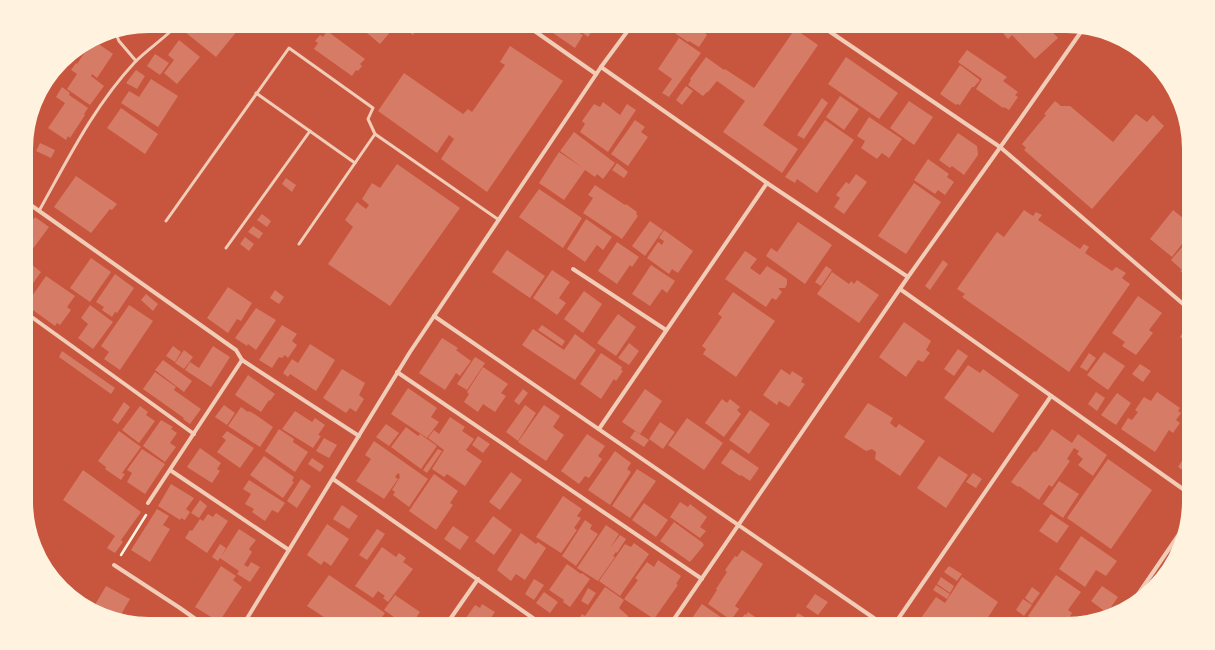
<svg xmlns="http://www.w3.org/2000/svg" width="1215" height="650" viewBox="0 0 1215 650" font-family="'Noto Serif',serif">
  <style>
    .building { fill: #d67c66 }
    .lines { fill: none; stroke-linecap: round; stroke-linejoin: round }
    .path { stroke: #fff3e0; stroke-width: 2.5 }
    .service { stroke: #f1ccb7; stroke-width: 3 }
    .minor { stroke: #f1ccb7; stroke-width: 4 }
    .tertiary { stroke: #f1ccb7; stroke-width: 7 }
    .rim { fill: none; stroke: #fff3e0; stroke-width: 2 }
  </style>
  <rect width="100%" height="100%" fill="#c8553d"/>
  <g class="building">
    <polygon points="190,25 242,25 216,57 185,32"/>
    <polygon points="350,25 368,25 362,33"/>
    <polygon points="374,25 386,25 392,30 380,44 367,33"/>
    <polygon points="407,25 420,25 413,35 404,28"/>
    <polygon points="559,25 590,25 594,28 588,37 580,31 579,33 583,35 575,48 553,33"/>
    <polygon points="663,25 707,25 703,31 707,35 699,47 689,41 688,42"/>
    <polygon points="1000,25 1046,25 1058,38 1035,59 1012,35 1008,39 998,27"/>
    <polygon points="795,29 818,45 763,125 798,149 782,173 723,132 745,101 717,81 708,92 707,92 703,96 688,85 691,80 690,79 706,57 724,70 725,69 754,88"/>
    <polygon points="327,31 365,59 360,64 362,66 358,71 356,70 352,76 314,49 318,43 315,41 320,35 323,37"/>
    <polygon points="679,38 701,53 669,97 662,93 672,79 658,69"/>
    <polygon points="93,40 113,54 97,78 92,74 91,76 104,86 90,105 67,89 77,74 71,70 76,63 77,64"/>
    <polygon points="179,40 200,57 177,84 164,73 174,60 168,55"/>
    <polygon points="510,46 563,81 487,192 441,159 454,139 449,135 437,153 378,111 404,73 463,114 468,109 472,112 505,65 500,62"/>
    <polygon points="967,50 1007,77 1003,81 1018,92 1015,95 1018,97 1009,110 1004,107 1003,108 976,89 982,79 958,62"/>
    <polygon points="155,54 169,63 160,75 147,66"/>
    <polygon points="846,57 898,93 879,119 828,84"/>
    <polygon points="960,65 980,80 974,87 972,87 960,105 957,104 956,105 940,94"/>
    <polygon points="136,70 145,76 137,89 126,83"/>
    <polygon points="151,79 178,96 158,127 121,103 129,91 139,97"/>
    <polygon points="686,86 693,91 682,105 676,100"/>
    <polygon points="62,87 70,93 69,95 88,108 84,114 85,115 70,138 68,136 66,140 48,128 65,103 56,97"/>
    <polygon points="840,96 859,109 844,130 826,117"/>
    <polygon points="822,98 828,103 804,139 797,135"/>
    <polygon points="909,101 933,117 914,145 890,128"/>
    <polygon points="1055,101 1061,106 1070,106 1113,142 1136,114 1147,122 1153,115 1164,126 1092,209 1024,150 1026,148 1022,144 1046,115 1044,114"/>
    <polygon points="603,102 620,115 627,104 636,110 608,152 580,132 585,124 582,121 594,104 600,107"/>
    <polygon points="121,108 158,134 145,154 107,128"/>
    <polygon points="869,117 902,139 889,158 882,153 877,159 861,148 865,141 857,136"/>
    <polygon points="635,120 645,127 641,132 648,137 628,166 611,154"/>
    <polygon points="825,120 854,140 817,193 797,179 795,183 785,177"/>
    <polygon points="574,132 615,163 603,179 597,174 595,177 585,170 564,200 539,183 559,152 583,168 560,151"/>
    <polygon points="958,133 977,146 978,155 964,175 952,166 950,168 939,160"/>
    <polygon points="40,143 55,150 51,158 36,151"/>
    <polygon points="928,159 949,174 947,177 954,182 945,195 938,190 935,194 914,180"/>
    <polygon points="617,163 628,172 624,178 612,170"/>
    <polygon points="397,164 460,208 390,306 328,264 353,227 345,220 357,202 366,209 369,205 362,199 372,183 380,188"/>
    <polygon points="856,174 867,182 844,214 834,207 840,198 836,195 846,182 849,184"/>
    <polygon points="76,176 117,204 112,210 110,209 91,233 54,207"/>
    <polygon points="286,178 296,185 292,192 282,184"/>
    <polygon points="914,183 941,202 906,254 878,236"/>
    <polygon points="595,185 625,205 626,204 637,212 636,214 638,216 622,239 583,213 593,198 588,195"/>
    <polygon points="539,189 582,218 563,248 519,217"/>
    <polygon points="1024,210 1033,216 1036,212 1042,215 1038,220 1080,249 1084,244 1089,247 1085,253 1112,271 1116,267 1126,273 1122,278 1130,284 1069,372 962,297 965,294 957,289 997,232 1004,237"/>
    <polygon points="1173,210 1189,223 1189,235 1172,257 1150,239"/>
    <polygon points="25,213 34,219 35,217 49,227 26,258"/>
    <polygon points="262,214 271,221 267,227 257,220"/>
    <polygon points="586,219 612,237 603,250 597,245 585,262 567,249"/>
    <polygon points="650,221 663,230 645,256 632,246"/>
    <polygon points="798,222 832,245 805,284 766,256 771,248 777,252"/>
    <polygon points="253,226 263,233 259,239 248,232"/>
    <polygon points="664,230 693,251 678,273 672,269 669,274 647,258 658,242 662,245 664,241 659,238"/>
    <polygon points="245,237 254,244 249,251 240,244"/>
    <polygon points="1189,239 1189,276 1188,274 1186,276 1180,271 1182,270 1171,260"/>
    <polygon points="617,242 639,257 632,267 630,265 617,284 598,271"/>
    <polygon points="507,250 545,276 530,298 492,272"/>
    <polygon points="745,251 757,259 750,268 760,275 767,266 787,279 787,284 785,288 779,288 779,289 782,292 776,300 772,298 766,307 725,279"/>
    <polygon points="91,258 111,272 90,302 70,288"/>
    <polygon points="26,260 41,272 26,293"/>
    <polygon points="943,260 948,264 930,290 925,286"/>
    <polygon points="651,265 675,281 667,293 662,289 650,306 632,294"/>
    <polygon points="826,266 832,270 821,286 815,282"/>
    <polygon points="552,270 570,282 559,298 566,303 557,315 533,298"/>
    <polygon points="832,272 849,284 851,281 854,284 857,280 879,295 859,323 817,294"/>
    <polygon points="115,274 134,288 117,313 115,312 112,317 102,310 104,307 96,302"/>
    <polygon points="46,276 75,296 67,307 71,310 60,325 57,323 55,326 26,305"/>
    <polygon points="228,287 252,303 241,321 237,319 228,333 207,318"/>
    <polygon points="275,290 284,297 279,304 270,298"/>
    <polygon points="584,291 602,304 583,333 564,319"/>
    <polygon points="733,292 775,321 736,377 703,354 706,349 702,346 722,317 718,314"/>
    <polygon points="146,294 158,304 153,311 141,300"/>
    <polygon points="1138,296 1162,313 1149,330 1153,333 1136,355 1122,346 1125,342 1112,333"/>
    <polygon points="90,305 113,322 93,349 78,338 88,324 81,318"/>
    <polygon points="129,305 153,321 120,370 104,359 109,352 101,346"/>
    <polygon points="256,308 276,320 256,350 248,344 247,346 235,338"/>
    <polygon points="618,314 636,327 616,356 597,343"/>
    <polygon points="904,322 931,341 926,350 930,353 923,362 918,360 906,377 879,357"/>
    <polygon points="26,324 31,324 33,435 26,435"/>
    <polygon points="282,325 297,334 292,341 297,345 288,358 285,355 282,358 279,357 272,368 259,360"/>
    <polygon points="542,325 565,341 562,346 538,330"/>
    <polygon points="1187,325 1190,327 1190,335 1185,341 1180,337"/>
    <polygon points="533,329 564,350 575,334 596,350 575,380 522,345"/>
    <polygon points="442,338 458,348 456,350 471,361 460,376 456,373 445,390 419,373"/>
    <polygon points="629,343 639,351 629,365 618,358"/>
    <polygon points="310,344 335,360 316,391 290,374 288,377 283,373 292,359 298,363"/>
    <polygon points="173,346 181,352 175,362 166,356"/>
    <polygon points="213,346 230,357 211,387 185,370 190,362 199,368"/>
    <polygon points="958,349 968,356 954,376 944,369"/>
    <polygon points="184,350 193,357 184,369 175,363"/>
    <polygon points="62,351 115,388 111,394 59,357"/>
    <polygon points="1104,352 1125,366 1108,390 1087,375"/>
    <polygon points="601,353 622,367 621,370 623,371 616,381 614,379 601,399 580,384"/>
    <polygon points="1089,353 1096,358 1087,371 1080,367"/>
    <polygon points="475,357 485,363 467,390 457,384"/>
    <polygon points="163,360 192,381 184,392 155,370"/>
    <polygon points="1140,364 1151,371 1143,382 1132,374"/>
    <polygon points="968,365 980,373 983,369 1019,395 993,433 944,398"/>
    <polygon points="483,367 508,384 501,393 506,396 495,412 483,404 478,412 464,402 469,394 467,392"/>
    <polygon points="342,369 365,383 359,395 364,399 356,412 350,408 346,413 323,398"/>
    <polygon points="781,369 790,375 792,371 803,378 801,382 805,384 789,407 779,401 777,405 763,395"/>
    <polygon points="155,372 176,387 174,390 201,409 190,424 183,419 184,418 143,389"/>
    <polygon points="248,375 275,394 270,401 269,400 261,412 235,395"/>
    <polygon points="408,388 437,408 431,417 439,422 427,438 391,414"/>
    <polygon points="523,389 528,393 519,405 514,401"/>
    <polygon points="645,389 662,401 640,434 622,422"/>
    <polygon points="1096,392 1105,398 1097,411 1088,404"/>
    <polygon points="1157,392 1180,408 1178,411 1181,413 1176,420 1180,423 1173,433 1169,430 1155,452 1121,429 1128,418 1132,420 1138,412 1135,410 1144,397 1151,401"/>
    <polygon points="1117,393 1131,403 1116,425 1101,415"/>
    <polygon points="722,399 727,403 730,399 740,407 737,410 741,414 724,437 705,423"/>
    <polygon points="124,402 130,407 118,424 112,420"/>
    <polygon points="868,403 893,418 890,423 896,428 899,424 925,441 900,476 875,459 876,452 872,449 866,451 844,437"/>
    <polygon points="224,405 235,413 227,425 215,417"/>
    <polygon points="525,405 536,413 518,441 506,432"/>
    <polygon points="544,405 560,416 553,427 564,435 546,461 518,442"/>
    <polygon points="140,406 148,412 146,415 155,421 139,443 122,430"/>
    <polygon points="241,407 248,412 249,411 256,415 273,427 260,447 228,426"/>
    <polygon points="750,410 770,424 749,454 729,440"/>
    <polygon points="295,411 312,422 315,418 325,425 318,435 321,436 313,448 282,429"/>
    <polygon points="450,417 465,427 462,431 474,439 466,450 482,461 465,486 447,474 444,477 432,469 444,450 428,438 434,430 439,434"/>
    <polygon points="687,418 723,443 704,470 668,445"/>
    <polygon points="161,420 173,427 171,429 177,433 170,443 176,447 165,462 143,446"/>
    <polygon points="660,422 675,432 663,449 649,439"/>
    <polygon points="386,424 399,433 389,446 376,437"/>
    <polygon points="406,427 418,436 420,434 437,446 421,469 391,447"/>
    <polygon points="279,429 294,439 293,442 308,452 295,472 265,451"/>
    <polygon points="1052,429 1072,443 1078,434 1107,455 1093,476 1078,465 1083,459 1077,454 1079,451 1074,448 1067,459 1070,461 1052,487 1049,485 1039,500 1019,486 1018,487 1011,482 1034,451 1036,452"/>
    <polygon points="119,431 141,447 122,473 125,474 121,480 105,469 106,467 98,461"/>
    <polygon points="227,431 254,448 240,468 217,452 226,440 222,437"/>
    <polygon points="635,431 649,440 644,447 630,438"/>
    <polygon points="587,434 605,446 598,456 602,459 589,478 585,476 579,484 561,471"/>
    <polygon points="478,436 490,444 483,453 472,445"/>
    <polygon points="324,438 337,445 329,458 316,451"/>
    <polygon points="374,441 428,479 409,507 393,495 395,492 392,490 400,477 399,476 400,475 398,473 395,477 398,479 384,499 356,481 371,459 365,455"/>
    <polygon points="200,448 221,463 217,469 220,471 212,483 187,467"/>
    <polygon points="142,449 165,464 145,494 127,482 132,473 127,470"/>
    <polygon points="438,449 442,451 427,473 423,470"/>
    <polygon points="731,449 759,468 750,481 741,475 740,476 721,463"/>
    <polygon points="615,451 631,463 627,469 631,472 610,505 588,490"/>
    <polygon points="1187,453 1190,455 1190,475 1178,467"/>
    <polygon points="264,456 294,477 292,481 294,482 283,498 250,475"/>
    <polygon points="939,456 968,475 946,508 917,488"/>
    <polygon points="312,458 324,466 320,472 308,464"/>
    <polygon points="1108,459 1152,490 1111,549 1067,518"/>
    <polygon points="637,469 656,481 630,518 612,506"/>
    <polygon points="83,470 141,512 121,540 123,542 115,553 107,548 115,536 63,500"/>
    <polygon points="511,472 522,480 500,510 489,502"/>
    <polygon points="973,473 982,479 976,488 966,482"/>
    <polygon points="434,474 458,491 450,503 453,505 436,530 409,511"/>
    <polygon points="301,479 311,486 297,508 287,501"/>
    <polygon points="249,480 285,503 278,513 272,510 265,521 252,512 254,509 245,504 251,494 243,489"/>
    <polygon points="1059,481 1079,494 1063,518 1043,504"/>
    <polygon points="171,484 194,498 186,509 190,512 185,520 181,518 180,520 158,506"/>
    <polygon points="563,496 582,509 577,516 581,518 574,528 577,530 561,553 536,537"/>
    <polygon points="200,500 207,506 199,518 191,513"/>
    <polygon points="680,502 688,507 690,504 707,517 700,527 706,531 700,538 670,517"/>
    <polygon points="644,503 668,520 656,537 632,520"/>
    <polygon points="342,505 358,516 349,529 333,519"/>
    <polygon points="157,509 169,516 163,525 170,529 150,562 131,550"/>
    <polygon points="216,513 228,521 207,553 185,538 190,530 192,531 200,519 203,521 208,514 213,517"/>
    <polygon points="1051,514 1069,526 1057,543 1039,531"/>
    <polygon points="493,516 512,530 494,555 475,541"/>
    <polygon points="585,520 592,525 590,529 598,534 576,566 562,556"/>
    <polygon points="674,522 703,543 703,544 704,545 690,562 660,541"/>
    <polygon points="327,524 349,539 331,566 324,561 321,565 307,555"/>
    <polygon points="606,525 619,534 610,548 620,535 626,539 617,553 616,552 613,556 615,557 598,581 577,568"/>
    <polygon points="453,526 469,537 460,550 444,539"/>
    <polygon points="239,529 256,540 249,549 252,552 244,565 248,567 251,562 260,567 250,582 237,574 239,571 220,558 218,561 212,557 220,544 226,548 221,557"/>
    <polygon points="377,529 385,534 367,560 359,555"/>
    <polygon points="521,533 536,544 538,542 546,548 525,580 516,574 511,581 497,570"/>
    <polygon points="1081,536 1117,561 1106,576 1096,570 1085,587 1059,569"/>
    <polygon points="634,543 649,554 620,596 599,581 625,544 631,547"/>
    <polygon points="382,547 396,557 399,553 406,558 403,562 413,569 388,602 383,598 385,596 378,591 373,598 355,586"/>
    <polygon points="742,550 763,564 735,606 739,609 731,620 708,604 717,590 716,589 727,572 725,570 735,556 737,557"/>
    <polygon points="658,560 681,576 676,584 678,585 654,619 624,599 638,580 635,578 647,562 654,567"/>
    <polygon points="567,564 581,574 582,573 590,579 570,607 563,602 564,600 549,590"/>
    <polygon points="221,566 236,576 233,580 242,587 219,622 195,607"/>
    <polygon points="949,566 962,574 957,581 944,572"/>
    <polygon points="329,575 385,613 376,625 336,625 307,606"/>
    <polygon points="1056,575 1081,592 1068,610 1072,613 1064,625 1041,625 1028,616"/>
    <polygon points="941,577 954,586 950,593 937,584"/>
    <polygon points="962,577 998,602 983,625 931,625 921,618 936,597 945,603"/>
    <polygon points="534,579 544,585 534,600 525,594"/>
    <polygon points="936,585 950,594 947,599 933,590"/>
    <polygon points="106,586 130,599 119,618 94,612 92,610"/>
    <polygon points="1102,586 1118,597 1107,613 1091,601"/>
    <polygon points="605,587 624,600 619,608 628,616 628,621 633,625 575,625 582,614 585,616"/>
    <polygon points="1032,587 1040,593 1032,604 1025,598"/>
    <polygon points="588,588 596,593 588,605 581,601"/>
    <polygon points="544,592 558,602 550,613 536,603"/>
    <polygon points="815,594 828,602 818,615 806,607"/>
    <polygon points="395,595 420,612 411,625 405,625 384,610"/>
    <polygon points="1023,599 1032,605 1024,616 1016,610"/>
    <polygon points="482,604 495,612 486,625 461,625 475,605 480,608"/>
    <polygon points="702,604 732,625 687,625"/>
    <polygon points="748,612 758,619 754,625 743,625 739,622 745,614 746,615"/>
    <polygon points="798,613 817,625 790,625"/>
    <polygon points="389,618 399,625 384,625"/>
    <polygon points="759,621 766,625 756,625"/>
  </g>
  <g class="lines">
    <polyline class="path" points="121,555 146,515"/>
    <g class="service">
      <polyline points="115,32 119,41 136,61"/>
      <polyline points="256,93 355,163"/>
      <path d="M39,211C68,159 94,106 135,62C145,52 160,41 171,31"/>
      <polyline points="166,221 289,48 373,108 368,119 375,134"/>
      <polyline points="299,244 375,134 499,220"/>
      <polyline points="226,248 310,131"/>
    </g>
    <g class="minor">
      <polyline points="526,25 596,74"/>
      <polyline points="820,25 1000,147 1189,309"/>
      <polyline points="601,67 767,183 908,277"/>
      <polyline points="25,201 236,350 242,360"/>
      <polyline points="573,269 666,330"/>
      <polyline points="900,289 1190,494"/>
      <polyline points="26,313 194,434"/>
      <polyline points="434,316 884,625"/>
      <polyline points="397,372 702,579"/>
      <polyline points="599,429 767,183"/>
      <polyline points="170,470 289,550"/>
      <polyline points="333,479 543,625"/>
      <polyline points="148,503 242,360 359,436"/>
      <polyline points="114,565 180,608 204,625"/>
      <polyline points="1130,606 1184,527"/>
      <polyline points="243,625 410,352 601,67 632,25"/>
      <polyline points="446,625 478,579"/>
      <polyline points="670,625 908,277 1016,125 1083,29"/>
      <polyline points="894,625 1051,396"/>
    </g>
    <polyline class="tertiary" points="1162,74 1170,82"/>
  </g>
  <path d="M0 0H1215V650H0ZM149 32H1066A117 117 0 0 1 1183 149V501A117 117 0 0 1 1066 618H149A117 117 0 0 1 32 501V149A117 117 0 0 1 149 32Z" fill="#fff3e0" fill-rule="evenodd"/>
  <path class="rim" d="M149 32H1066A117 117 0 0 1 1183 149V501A117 117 0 0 1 1066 618H149A117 117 0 0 1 32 501V149A117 117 0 0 1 149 32Z"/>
</svg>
